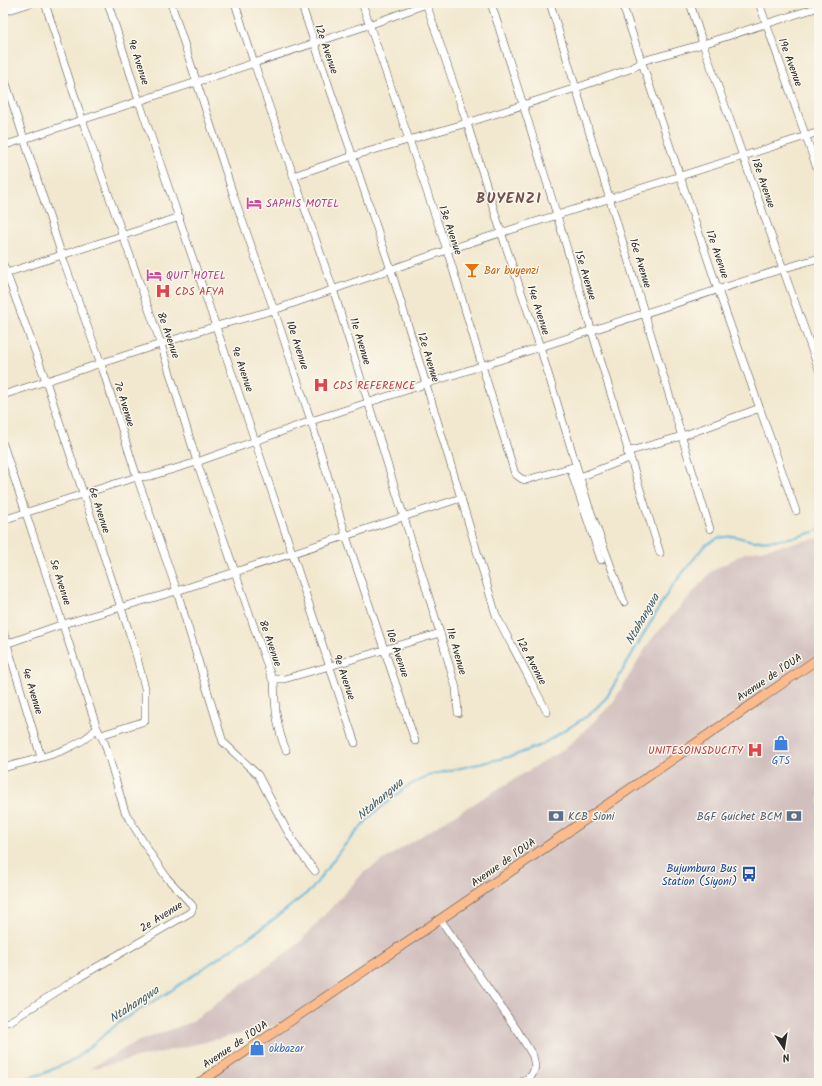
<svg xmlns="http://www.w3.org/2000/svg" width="822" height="1086" viewBox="0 0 822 1086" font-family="Kalam,sans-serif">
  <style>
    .industrial { fill: #d1bfbe }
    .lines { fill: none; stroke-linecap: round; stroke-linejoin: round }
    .stream { stroke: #5db5da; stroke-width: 2 }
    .minor-casing { stroke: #494744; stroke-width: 8 }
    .major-casing { stroke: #494744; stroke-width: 10 }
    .minor { stroke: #fff; stroke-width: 7 }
    .major { stroke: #fbbb8c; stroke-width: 9 }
    .labels { text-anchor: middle; stroke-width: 3; stroke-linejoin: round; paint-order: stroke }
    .street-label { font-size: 11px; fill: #2b2b2b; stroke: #fbf7ec }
    .hotel-label { font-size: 11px; fill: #b23c85; stroke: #fbf7ec; text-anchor: start }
    .food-label { font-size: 11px; fill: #c56008; stroke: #fbf7ec; text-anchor: start }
    .health-label { font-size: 11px; fill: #be3a42; stroke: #fbf7ec; text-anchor: start }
    .shop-label { font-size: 11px; fill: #366cbe; stroke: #fbf7ec }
    .service-label { font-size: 11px; fill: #4e5e75; stroke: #fbf7ec; text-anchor: start }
    .transit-label { font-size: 11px; fill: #164399; stroke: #fbf7ec; text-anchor: end }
    .water-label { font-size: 12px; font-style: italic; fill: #3c5b68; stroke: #fbf7ec }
    .district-label { font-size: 15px; font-weight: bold; letter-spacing: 1px; fill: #715251; stroke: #fbf7ec }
  </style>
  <rect width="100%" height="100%" fill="#fbf7ec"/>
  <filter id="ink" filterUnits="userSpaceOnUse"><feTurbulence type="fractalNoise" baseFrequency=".025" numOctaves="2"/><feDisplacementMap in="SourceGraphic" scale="8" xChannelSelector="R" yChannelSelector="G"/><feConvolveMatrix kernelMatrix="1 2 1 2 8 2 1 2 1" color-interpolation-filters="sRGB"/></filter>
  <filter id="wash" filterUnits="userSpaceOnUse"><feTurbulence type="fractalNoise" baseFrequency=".012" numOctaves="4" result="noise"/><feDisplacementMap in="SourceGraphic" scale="16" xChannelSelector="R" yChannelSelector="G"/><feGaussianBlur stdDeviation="0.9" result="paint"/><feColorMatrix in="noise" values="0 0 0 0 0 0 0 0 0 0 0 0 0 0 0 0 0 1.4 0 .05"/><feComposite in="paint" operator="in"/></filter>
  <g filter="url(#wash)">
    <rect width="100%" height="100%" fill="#f2e8cf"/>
    <polygon class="industrial" points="819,538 819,1083 199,1083 287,1023 89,1069 134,1043 191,1022 297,945 363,873 445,821 566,748 612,704 650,641 712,571 745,553"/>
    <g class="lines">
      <polyline class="stream" points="5,1083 42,1074 74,1060 121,1021 169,992 269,923 312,889 342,848 373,814 406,787 430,775 513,756 541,745 589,715 607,697 670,589 704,546 718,538 733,536 753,541 775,540 796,537 814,532 819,529"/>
    </g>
  </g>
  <g filter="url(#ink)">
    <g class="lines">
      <g class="minor-casing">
        <g id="minor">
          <polyline points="45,3 82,119 161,344 197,462 272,679 284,679 330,666 440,633"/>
          <polyline points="108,3 139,101 255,441 355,743"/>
          <polyline points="171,3 234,197 274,310 311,421 346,536 415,741"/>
          <polyline points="235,3 254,63 333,289 440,633 456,688 458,713"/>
          <polyline points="301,3 391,270 461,498 496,615 547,712"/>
          <polyline points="362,3 447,250 515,474 522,479 526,480 576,466"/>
          <polyline points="426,3 467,123 501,232 540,347 589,507 624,602"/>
          <path d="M491,3C550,186 602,370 660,553"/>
          <polyline points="550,3 710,529"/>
          <polyline points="622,3 718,290 796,511"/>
          <polyline points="690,3 703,44 819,370"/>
          <polyline points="759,3 819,174"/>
          <polyline points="3,12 31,3"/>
          <polyline points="3,74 62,256 101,364 137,477 177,591 223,742 258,775 285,827 299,851 315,871"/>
          <polyline points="3,146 369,25 429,3"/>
          <polyline points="293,176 353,156 467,123 576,88 627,70 638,65 642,61 703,44 819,7"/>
          <polyline points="3,264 46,381 134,647 145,688 145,721 101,735"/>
          <polyline points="3,274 180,217"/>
          <polyline points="3,395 216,326 274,310 447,250 819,132"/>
          <polyline points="3,444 97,728 105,744 125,812 152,856 167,878 191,904 193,907 191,912 78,978 9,1022 3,1022"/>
          <polyline points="627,452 682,436 760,408"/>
          <polyline points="570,468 601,560"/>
          <polyline points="580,477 629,458"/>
          <polyline points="3,520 111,485 137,477 151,476 197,462 311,421 782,269 819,258"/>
          <polyline points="3,631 41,757"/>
          <polyline points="3,645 63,624 177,591 461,498"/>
          <path d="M274,680C275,705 276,727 286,750"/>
          <path d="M3,768C33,759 77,752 97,728"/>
          <polyline points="440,919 517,1030 533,1056 535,1067 532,1075 521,1083"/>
        </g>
      </g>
      <g class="major-casing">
        <polyline id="major" points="199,1083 504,876 819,658"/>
      </g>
      <use href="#minor" class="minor"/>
      <use href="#major" class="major"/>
    </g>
  </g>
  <defs>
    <g id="hotel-bare" transform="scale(1.2)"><path d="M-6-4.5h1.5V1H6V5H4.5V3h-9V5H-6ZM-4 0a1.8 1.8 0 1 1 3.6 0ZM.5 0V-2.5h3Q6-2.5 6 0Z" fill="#d1479c" stroke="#fbf7ec" stroke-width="2.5" paint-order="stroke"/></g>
    <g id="bar-bare" transform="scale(1.2)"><path d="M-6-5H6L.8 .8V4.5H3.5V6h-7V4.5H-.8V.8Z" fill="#e8710a" stroke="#fbf7ec" stroke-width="2.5" paint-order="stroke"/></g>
    <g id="hospital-bare" transform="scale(1.2)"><path d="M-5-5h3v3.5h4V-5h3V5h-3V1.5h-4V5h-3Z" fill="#e0444e" stroke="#fbf7ec" stroke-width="2.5" paint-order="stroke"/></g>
    <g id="shop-bare" transform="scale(1.2)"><path d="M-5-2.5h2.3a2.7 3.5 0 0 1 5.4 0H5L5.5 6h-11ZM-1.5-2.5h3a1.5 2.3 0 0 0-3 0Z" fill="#3f7fe0" stroke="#fbf7ec" stroke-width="2.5" paint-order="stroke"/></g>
    <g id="bank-bare" transform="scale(1.2)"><path d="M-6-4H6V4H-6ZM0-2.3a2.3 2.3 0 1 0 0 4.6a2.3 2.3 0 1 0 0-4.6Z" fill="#5c6f8a" stroke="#fbf7ec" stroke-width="2.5" paint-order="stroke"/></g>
    <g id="bus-bare" transform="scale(1.2)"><path d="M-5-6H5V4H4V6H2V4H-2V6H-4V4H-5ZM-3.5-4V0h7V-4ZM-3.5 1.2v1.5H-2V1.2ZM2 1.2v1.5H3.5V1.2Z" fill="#1a4fb4" stroke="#fbf7ec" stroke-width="2.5" paint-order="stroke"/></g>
  </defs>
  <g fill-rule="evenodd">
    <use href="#hotel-bare" x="254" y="203"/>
    <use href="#bar-bare" x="472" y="270"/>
    <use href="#hotel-bare" x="154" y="275"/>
    <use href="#hospital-bare" x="163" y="291"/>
    <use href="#hospital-bare" x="321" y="385"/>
    <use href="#shop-bare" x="781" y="743"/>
    <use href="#hospital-bare" x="755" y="750"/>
    <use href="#bank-bare" x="556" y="816"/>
    <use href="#bank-bare" x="794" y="816"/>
    <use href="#bus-bare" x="749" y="874"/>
    <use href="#shop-bare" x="257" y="1048"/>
  </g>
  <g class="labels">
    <g class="street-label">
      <text transform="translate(327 49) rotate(71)" y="4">12e Avenue</text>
      <text transform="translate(139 62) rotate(72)" y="4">9e Avenue</text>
      <text transform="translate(791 62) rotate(70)" y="4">19e Avenue</text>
      <text transform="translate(764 183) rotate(71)" y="4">18e Avenue</text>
      <text transform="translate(451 230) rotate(71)" y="4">13e Avenue</text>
      <text transform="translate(718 254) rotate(71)" y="4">17e Avenue</text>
      <text transform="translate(641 263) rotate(73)" y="4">16e Avenue</text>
      <text transform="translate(586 275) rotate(73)" y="4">15e Avenue</text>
      <text transform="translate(539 310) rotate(72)" y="4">14e Avenue</text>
      <text transform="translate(169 335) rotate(71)" y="4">8e Avenue</text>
      <text transform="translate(361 341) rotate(73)" y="4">11e Avenue</text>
      <text transform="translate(298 345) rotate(72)" y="4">10e Avenue</text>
      <text transform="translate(429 357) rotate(73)" y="4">12e Avenue</text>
      <text transform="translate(243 369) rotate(71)" y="4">9e Avenue</text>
      <text transform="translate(125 404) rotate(73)" y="4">7e Avenue</text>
      <text transform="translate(100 510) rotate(72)" y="4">6e Avenue</text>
      <text transform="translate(61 582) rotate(72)" y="4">5e Avenue</text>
      <text transform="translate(271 643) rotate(71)" y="4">8e Avenue</text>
      <text transform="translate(457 651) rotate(74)" y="4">11e Avenue</text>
      <text transform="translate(398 653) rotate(71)" y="4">10e Avenue</text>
      <text transform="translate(532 661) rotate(62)" y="4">12e Avenue</text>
      <text transform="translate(345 677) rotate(71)" y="4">9e Avenue</text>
      <text transform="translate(769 677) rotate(-34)" y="4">Avenue de l'OUA</text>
      <text transform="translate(33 691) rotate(73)" y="4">4e Avenue</text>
      <text transform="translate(503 862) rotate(-35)" y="4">Avenue de l'OUA</text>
      <text transform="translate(161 916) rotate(-32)" y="4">2e Avenue</text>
      <text transform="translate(235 1044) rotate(-34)" y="4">Avenue de l'OUA</text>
    </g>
    <g class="hotel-label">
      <text x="266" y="207">SAPHIS MOTEL</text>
      <text x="166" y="279">QUIT HOTEL</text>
    </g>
    <g class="food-label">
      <text x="484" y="274">Bar buyenzi</text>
    </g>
    <g class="health-label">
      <text x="175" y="295">CDS AFYA</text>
      <text x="333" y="389">CDS REFERENCE</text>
      <text x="743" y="754" text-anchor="end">UNITESOINSDUCITY</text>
    </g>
    <g class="shop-label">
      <text x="781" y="764">GTS</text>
      <text x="269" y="1052" text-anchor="start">okbazar</text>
    </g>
    <g class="service-label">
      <text x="568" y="820">KCB Sioni</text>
      <text x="782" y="820" text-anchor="end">BGF Guichet BCM</text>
    </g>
    <g class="transit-label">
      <text x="737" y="872">Bujumbura Bus<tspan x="737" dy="13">Station (Siyoni)</tspan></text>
    </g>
    <g class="water-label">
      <text transform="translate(642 619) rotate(-60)" y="4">Ntahangwa</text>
      <text transform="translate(380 799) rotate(-40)" y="4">Ntahangwa</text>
      <text transform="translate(134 1004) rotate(-33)" y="4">Ntahangwa</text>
    </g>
    <g class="district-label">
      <text x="509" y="203">BUYENZI</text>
    </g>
  </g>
  <rect width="822" height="1086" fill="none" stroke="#fbf7ec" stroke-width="16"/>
  <g transform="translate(784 1048) rotate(168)" stroke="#fbf7ec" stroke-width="3" paint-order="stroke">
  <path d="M0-3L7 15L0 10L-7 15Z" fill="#2b2b2b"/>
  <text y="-6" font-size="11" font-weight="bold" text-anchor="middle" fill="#2b2b2b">N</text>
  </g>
</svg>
